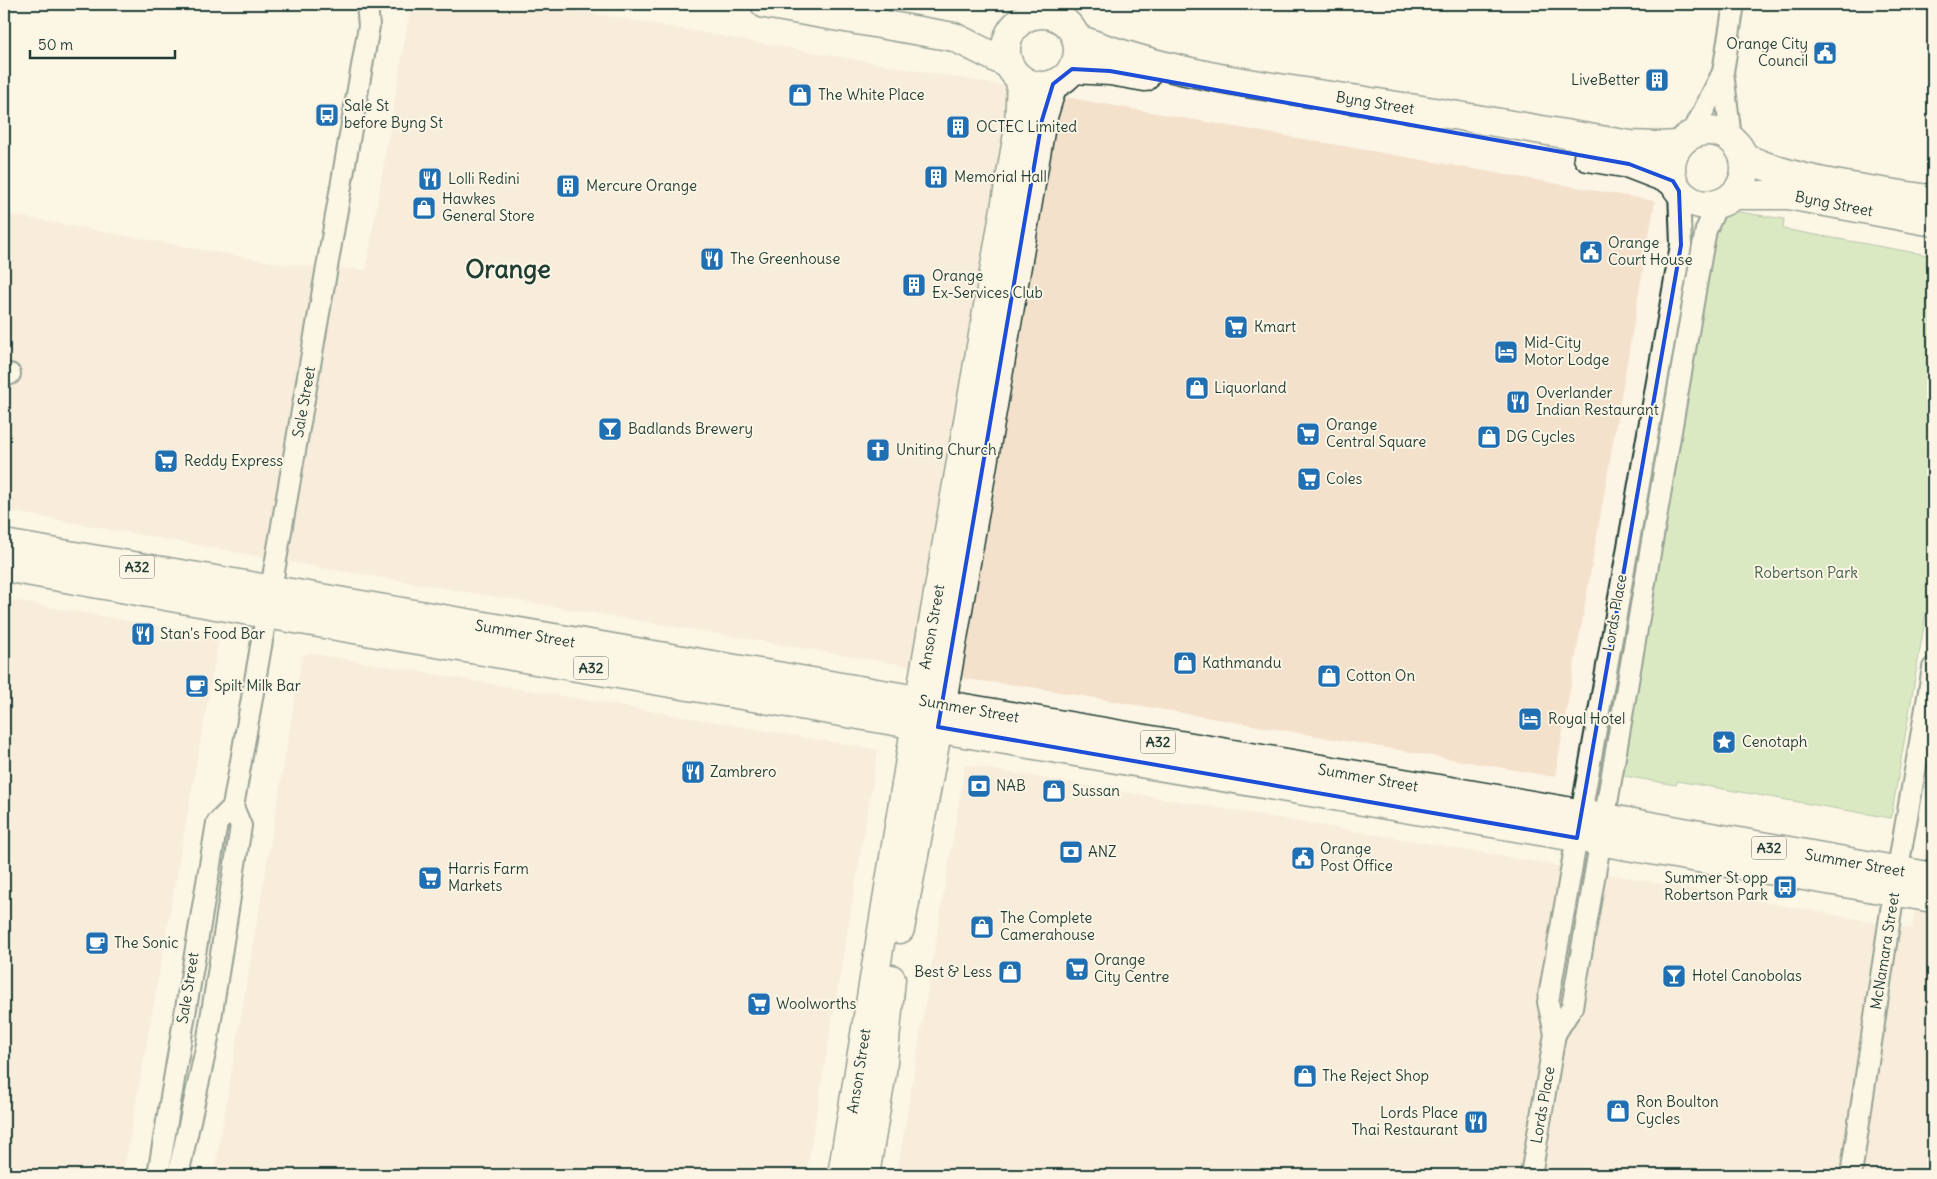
<svg xmlns="http://www.w3.org/2000/svg" width="1937" height="1179" viewBox="0 0 1937 1179" font-family="Delius,sans-serif">
  <style>
    .built { fill: #f4e1cc }
    .green { fill: #b1da97; stroke: #688c66 }
    .lines { fill: none; stroke-linecap: round; stroke-linejoin: round }
    .street-casing { stroke: #1f3d34; stroke-width: 24 }
    .secondary-casing { stroke: #1f3d34; stroke-width: 31 }
    .highway-casing { stroke: #1f3d34; stroke-width: 31 }
    .street { stroke: #fcf5e5; stroke-width: 20 }
    .secondary { stroke: #fcf5e5; stroke-width: 28 }
    .highway { stroke: #fcf5e5; stroke-width: 28 }
    .marked { fill: none; stroke: #1d4ed8; stroke-width: 4; stroke-linejoin: round }
    .labels { text-anchor: middle; stroke-width: 4; stroke-linejoin: round; paint-order: stroke }
    .shield { fill: #fcf5e5; stroke: #617469; stroke-width: 1 }
    .shield-label { font-size: 14px; font-weight: bold; fill: #1f3d34 }
    .poi-label { font-size: 15px; fill: #1f3d34; stroke: #fcf5e5; text-anchor: start }
    .street-label { font-size: 15px; fill: #1f3d34; stroke: #fcf5e5 }
    .park-label { font-size: 15px; fill: #3c5c48; stroke: #fcf5e5 }
    .town-label { font-size: 25px; font-weight: bold; fill: #1f3d34; stroke: #fcf5e5 }
  </style>
  <rect width="100%" height="100%" fill="#fcf5e5"/>
  <filter id="ink" filterUnits="userSpaceOnUse"><feTurbulence type="fractalNoise" baseFrequency=".02" numOctaves="2"/><feDisplacementMap in="SourceGraphic" scale="10" xChannelSelector="R" yChannelSelector="G"/><feConvolveMatrix kernelMatrix="1 2 1 2 8 2 1 2 1" color-interpolation-filters="sRGB"/></filter>
  <g filter="url(#ink)">
    <g class="built">
      <polygon points="411,4 539,4 1655,201 1555,777 1025,686 971,680 893,663 324,568 4,510 4,214 281,264 366,270"/>
      <polygon points="4,599 219,637 123,1175 4,1175"/>
      <polygon points="309,653 878,750 806,1175 214,1175 302,657"/>
      <polygon points="965,765 1625,877 1912,929 1933,804 1933,1175 897,1175"/>
    </g>
    <polygon class="green" points="1732,211 1784,219 1783,229 1933,256 1933,573 1891,818 1677,781 1676,785 1619,775 1717,223"/>
    <g class="lines">
      <g class="street-casing">
        <g id="street">
          <polyline points="1723,72 1731,138"/>
          <polyline points="1692,134 1723,72 1734,4"/>
          <polyline points="4,373 10,374"/>
          <polyline points="1555,1034 1572,1007 1702,251 1706,230 1718,203"/>
          <polyline points="158,1175 217,823 233,807"/>
          <polyline points="178,1175 207,1044 241,826 233,807 369,26 367,4"/>
          <polyline points="1531,1175 1555,1034 1548,1002 1681,245 1679,191"/>
          <polyline points="1851,1175 1894,891 1933,668"/>
        </g>
      </g>
      <g class="secondary-casing">
        <g id="secondary">
          <polyline points="765,4 954,37 1008,64"/>
          <circle cx="1042" cy="50" r="36"/>
          <path d="M1076,38C1169,75 1272,87 1371,102C1458,115 1544,131 1631,145L1656,146L1679,145"/>
          <polyline points="1072,69 1110,71 1145,77"/>
          <circle cx="1708" cy="168" r="37"/>
          <polyline points="1588,157 1629,164 1673,181"/>
          <path d="M1744,157C1796,183 1875,190 1933,200"/>
          <polyline points="1734,195 1788,195 1933,222"/>
          <polyline points="900,929 934,749 1042,120 1053,84"/>
          <polyline points="842,1175 923,680 1019,128 1021,79"/>
          <polyline points="865,1175 882,1072 891,979"/>
        </g>
      </g>
      <g class="highway-casing">
        <g id="highway">
          <polyline points="4,544 1561,810 1933,877"/>
          <polyline points="4,567 266,614 1933,898"/>
        </g>
      </g>
      <use href="#street" class="street"/>
      <use href="#secondary" class="secondary"/>
      <use href="#highway" class="highway"/>
    </g>
  </g>
  <path d="M0 0H1937V1179H0ZM1072,69L1110,71L1629,164L1673,181L1679,191L1681,245L1577,838L938,727L1042,120L1053,84Z" fill="#fcf5e5" fill-opacity=".55" fill-rule="evenodd"/>
  <path class="marked" d="M1072,69L1110,71L1629,164L1673,181L1679,191L1681,245L1577,838L938,727L1042,120L1053,84Z"/>
  <defs>
    <g id="civic-square" transform="scale(1.25)"><rect x="-9" y="-9" width="18" height="18" rx="4" fill="#1f6fb2" stroke="#fcf5e5"/><path d="M-.6-6.5H3V-4.5H.6V-3L4-1V1h2V6H-6V1h2V-1L-.6-3ZM-1.2 2.5V6h2.4V2.5Z" fill="#fff"/></g>
    <g id="building-square" transform="scale(1.25)"><rect x="-9" y="-9" width="18" height="18" rx="4" fill="#1f6fb2" stroke="#fcf5e5"/><path d="M-4-6H4V6H1V3H-1V6H-4ZM-2.5-4.3h1.7v1.8h-1.7ZM.8-4.3h1.7v1.8H.8ZM-2.5-1h1.7V.8h-1.7ZM.8-1h1.7V.8H.8Z" fill="#fff"/></g>
    <g id="shop-square" transform="scale(1.25)"><rect x="-9" y="-9" width="18" height="18" rx="4" fill="#1f6fb2" stroke="#fcf5e5"/><path d="M-5-2.5h2.3a2.7 3.5 0 0 1 5.4 0H5L5.5 6h-11ZM-1.5-2.5h3a1.5 2.3 0 0 0-3 0Z" fill="#fff"/></g>
    <g id="bus-square" transform="scale(1.25)"><rect x="-9" y="-9" width="18" height="18" rx="4" fill="#1f6fb2" stroke="#fcf5e5"/><path d="M-5-6H5V4H4V6H2V4H-2V6H-4V4H-5ZM-3.5-4V0h7V-4ZM-3.5 1.2v1.5H-2V1.2ZM2 1.2v1.5H3.5V1.2Z" fill="#fff"/></g>
    <g id="restaurant-square" transform="scale(1.25)"><rect x="-9" y="-9" width="18" height="18" rx="4" fill="#1f6fb2" stroke="#fcf5e5"/><path d="M-5-6h1v4h1v-4h1v4h1v-4h1v5L-1.5 .5V6h-2V.5L-5-1ZM5-6V6H3V1.5H1.5Q1.5-4 5-6Z" fill="#fff"/></g>
    <g id="supermarket-square" transform="scale(1.25)"><rect x="-9" y="-9" width="18" height="18" rx="4" fill="#1f6fb2" stroke="#fcf5e5"/><path d="M-6-5.5h2.5l.6 2H6L4.5 2H-2.5L-4.4-4H-6ZM-1.5 3.2a1.3 1.3 0 1 0 .1 0ZM3 3.2a1.3 1.3 0 1 0 .1 0Z" fill="#fff"/></g>
    <g id="hotel-square" transform="scale(1.25)"><rect x="-9" y="-9" width="18" height="18" rx="4" fill="#1f6fb2" stroke="#fcf5e5"/><path d="M-6-4.5h1.5V1H6V5H4.5V3h-9V5H-6ZM-4 0a1.8 1.8 0 1 1 3.6 0ZM.5 0V-2.5h3Q6-2.5 6 0Z" fill="#fff"/></g>
    <g id="bar-square" transform="scale(1.25)"><rect x="-9" y="-9" width="18" height="18" rx="4" fill="#1f6fb2" stroke="#fcf5e5"/><path d="M-6-5H6L.8 .8V4.5H3.5V6h-7V4.5H-.8V.8Z" fill="#fff"/></g>
    <g id="church-square" transform="scale(1.25)"><rect x="-9" y="-9" width="18" height="18" rx="4" fill="#1f6fb2" stroke="#fcf5e5"/><path d="M-1.2-6h2.4v3.5h3.3v2.4h-3.3V6h-2.4V-.1h-3.3v-2.4h3.3Z" fill="#fff"/></g>
    <g id="cafe-square" transform="scale(1.25)"><rect x="-9" y="-9" width="18" height="18" rx="4" fill="#1f6fb2" stroke="#fcf5e5"/><path d="M-5.5-4.5H6V0H3Q3 3.5 0 3.5H-2.5Q-5.5 3.5-5.5 0ZM3-3.2v2h1.7v-2ZM-6 4.5H4V6H-6Z" fill="#fff"/></g>
    <g id="sight-square" transform="scale(1.25)"><rect x="-9" y="-9" width="18" height="18" rx="4" fill="#1f6fb2" stroke="#fcf5e5"/><path d="M0-6L1.8-2.2L6-1.7L2.9 1.2L3.7 5.4L0 3.3L-3.7 5.4L-2.9 1.2L-6-1.7L-1.8-2.2Z" fill="#fff"/></g>
    <g id="bank-square" transform="scale(1.25)"><rect x="-9" y="-9" width="18" height="18" rx="4" fill="#1f6fb2" stroke="#fcf5e5"/><path d="M-6-4H6V4H-6ZM0-2.3a2.3 2.3 0 1 0 0 4.6a2.3 2.3 0 1 0 0-4.6Z" fill="#fff"/></g>
  </defs>
  <g fill-rule="evenodd">
    <use href="#civic-square" x="1825" y="53"/>
    <use href="#building-square" x="1657" y="80"/>
    <use href="#shop-square" x="800" y="95"/>
    <use href="#bus-square" x="327" y="115"/>
    <use href="#building-square" x="958" y="127"/>
    <use href="#building-square" x="936" y="177"/>
    <use href="#restaurant-square" x="430" y="179"/>
    <use href="#building-square" x="568" y="186"/>
    <use href="#shop-square" x="424" y="208"/>
    <use href="#civic-square" x="1591" y="252"/>
    <use href="#restaurant-square" x="712" y="259"/>
    <use href="#building-square" x="914" y="285"/>
    <use href="#supermarket-square" x="1236" y="327"/>
    <use href="#hotel-square" x="1506" y="352"/>
    <use href="#shop-square" x="1197" y="388"/>
    <use href="#restaurant-square" x="1518" y="402"/>
    <use href="#bar-square" x="610" y="429"/>
    <use href="#supermarket-square" x="1308" y="434"/>
    <use href="#shop-square" x="1489" y="437"/>
    <use href="#church-square" x="878" y="450"/>
    <use href="#supermarket-square" x="166" y="461"/>
    <use href="#supermarket-square" x="1309" y="479"/>
    <use href="#restaurant-square" x="143" y="634"/>
    <use href="#shop-square" x="1185" y="663"/>
    <use href="#shop-square" x="1329" y="676"/>
    <use href="#cafe-square" x="197" y="686"/>
    <use href="#hotel-square" x="1530" y="719"/>
    <use href="#sight-square" x="1724" y="742"/>
    <use href="#restaurant-square" x="693" y="772"/>
    <use href="#bank-square" x="979" y="786"/>
    <use href="#shop-square" x="1054" y="791"/>
    <use href="#bank-square" x="1071" y="852"/>
    <use href="#civic-square" x="1303" y="858"/>
    <use href="#supermarket-square" x="430" y="878"/>
    <use href="#bus-square" x="1785" y="887"/>
    <use href="#shop-square" x="982" y="927"/>
    <use href="#cafe-square" x="97" y="943"/>
    <use href="#supermarket-square" x="1077" y="969"/>
    <use href="#shop-square" x="1010" y="972"/>
    <use href="#bar-square" x="1674" y="976"/>
    <use href="#supermarket-square" x="759" y="1004"/>
    <use href="#shop-square" x="1305" y="1076"/>
    <use href="#shop-square" x="1618" y="1111"/>
    <use href="#restaurant-square" x="1476" y="1122"/>
  </g>
  <g class="labels">
    <g class="shield">
      <rect x="119.5" y="555.5" width="35" height="23" rx="4"/>
      <rect x="573.5" y="656.5" width="35" height="23" rx="4"/>
      <rect x="1140.5" y="730.5" width="35" height="23" rx="4"/>
      <rect x="1751.5" y="836.5" width="35" height="23" rx="4"/>
    </g>
    <g class="shield-label">
      <text x="137" y="572">A32</text>
      <text x="591" y="673">A32</text>
      <text x="1158" y="747">A32</text>
      <text x="1769" y="853">A32</text>
    </g>
    <g class="poi-label">
      <text x="1808" y="49" text-anchor="end">Orange City<tspan x="1808" dy="17">Council</tspan></text>
      <text x="1640" y="85" text-anchor="end">LiveBetter</text>
      <text x="818" y="100">The White Place</text>
      <text x="344" y="111">Sale St<tspan x="344" dy="17">before Byng St</tspan></text>
      <text x="976" y="132">OCTEC Limited</text>
      <text x="954" y="182">Memorial Hall</text>
      <text x="448" y="184">Lolli Redini</text>
      <text x="586" y="191">Mercure Orange</text>
      <text x="442" y="204">Hawkes<tspan x="442" dy="17">General Store</tspan></text>
      <text x="1608" y="248">Orange<tspan x="1608" dy="17">Court House</tspan></text>
      <text x="730" y="264">The Greenhouse</text>
      <text x="932" y="281">Orange<tspan x="932" dy="17">Ex-Services Club</tspan></text>
      <text x="1254" y="332">Kmart</text>
      <text x="1524" y="348">Mid-City<tspan x="1524" dy="17">Motor Lodge</tspan></text>
      <text x="1214" y="393">Liquorland</text>
      <text x="1536" y="398">Overlander<tspan x="1536" dy="17">Indian Restaurant</tspan></text>
      <text x="1326" y="430">Orange<tspan x="1326" dy="17">Central Square</tspan></text>
      <text x="628" y="434">Badlands Brewery</text>
      <text x="1506" y="442">DG Cycles</text>
      <text x="896" y="455">Uniting Church</text>
      <text x="184" y="466">Reddy Express</text>
      <text x="1326" y="484">Coles</text>
      <text x="160" y="639">Stan's Food Bar</text>
      <text x="1202" y="668">Kathmandu</text>
      <text x="1346" y="681">Cotton On</text>
      <text x="214" y="691">Spilt Milk Bar</text>
      <text x="1548" y="724">Royal Hotel</text>
      <text x="1742" y="747">Cenotaph</text>
      <text x="710" y="777">Zambrero</text>
      <text x="996" y="791">NAB</text>
      <text x="1072" y="796">Sussan</text>
      <text x="1320" y="854">Orange<tspan x="1320" dy="17">Post Office</tspan></text>
      <text x="1088" y="857">ANZ</text>
      <text x="448" y="874">Harris Farm<tspan x="448" dy="17">Markets</tspan></text>
      <text x="1768" y="883" text-anchor="end">Summer St opp<tspan x="1768" dy="17">Robertson Park</tspan></text>
      <text x="1000" y="923">The Complete<tspan x="1000" dy="17">Camerahouse</tspan></text>
      <text x="114" y="948">The Sonic</text>
      <text x="1094" y="965">Orange<tspan x="1094" dy="17">City Centre</tspan></text>
      <text x="992" y="977" text-anchor="end">Best &amp; Less</text>
      <text x="1692" y="981">Hotel Canobolas</text>
      <text x="776" y="1009">Woolworths</text>
      <text x="1322" y="1081">The Reject Shop</text>
      <text x="1636" y="1107">Ron Boulton<tspan x="1636" dy="17">Cycles</tspan></text>
      <text x="1458" y="1118" text-anchor="end">Lords Place<tspan x="1458" dy="17">Thai Restaurant</tspan></text>
    </g>
    <g class="street-label">
      <text transform="translate(1375 103) rotate(9)" y="5">Byng Street</text>
      <text transform="translate(1834 204) rotate(11)" y="5">Byng Street</text>
      <text transform="translate(304 402) rotate(-80)" y="5">Sale Street</text>
      <text transform="translate(1615 613) rotate(-80)" y="5">Lords Place</text>
      <text transform="translate(932 627) rotate(-80)" y="5">Anson Street</text>
      <text transform="translate(525 634) rotate(10)" y="5">Summer Street</text>
      <text transform="translate(969 709) rotate(10)" y="5">Summer Street</text>
      <text transform="translate(1368 778) rotate(10)" y="5">Summer Street</text>
      <text transform="translate(1855 863) rotate(10)" y="5">Summer Street</text>
      <text transform="translate(1885 951) rotate(-81)" y="5">McNamara Street</text>
      <text transform="translate(188 988) rotate(-81)" y="5">Sale Street</text>
      <text transform="translate(859 1071) rotate(-81)" y="5">Anson Street</text>
      <text transform="translate(1543 1105) rotate(-80)" y="5">Lords Place</text>
    </g>
    <g class="park-label">
      <text x="1806" y="578">Robertson Park</text>
    </g>
    <g class="town-label">
      <text x="508" y="278">Orange</text>
    </g>
  </g>
  <rect width="1937" height="1179" fill="none" stroke="#fcf5e5" stroke-width="20"/>
  <rect x="10" y="10" width="1917" height="1159" fill="none" stroke="#1f3d34" stroke-width="2" filter="url(#ink)"/>
  <path d="M30 50v8h145v-8" fill="none" stroke="#1f3d34" stroke-width="2.5"/>
  <text x="38" y="50" font-size="15" fill="#1f3d34" stroke="#fcf5e5" stroke-width="4" paint-order="stroke">50 m</text>
</svg>
